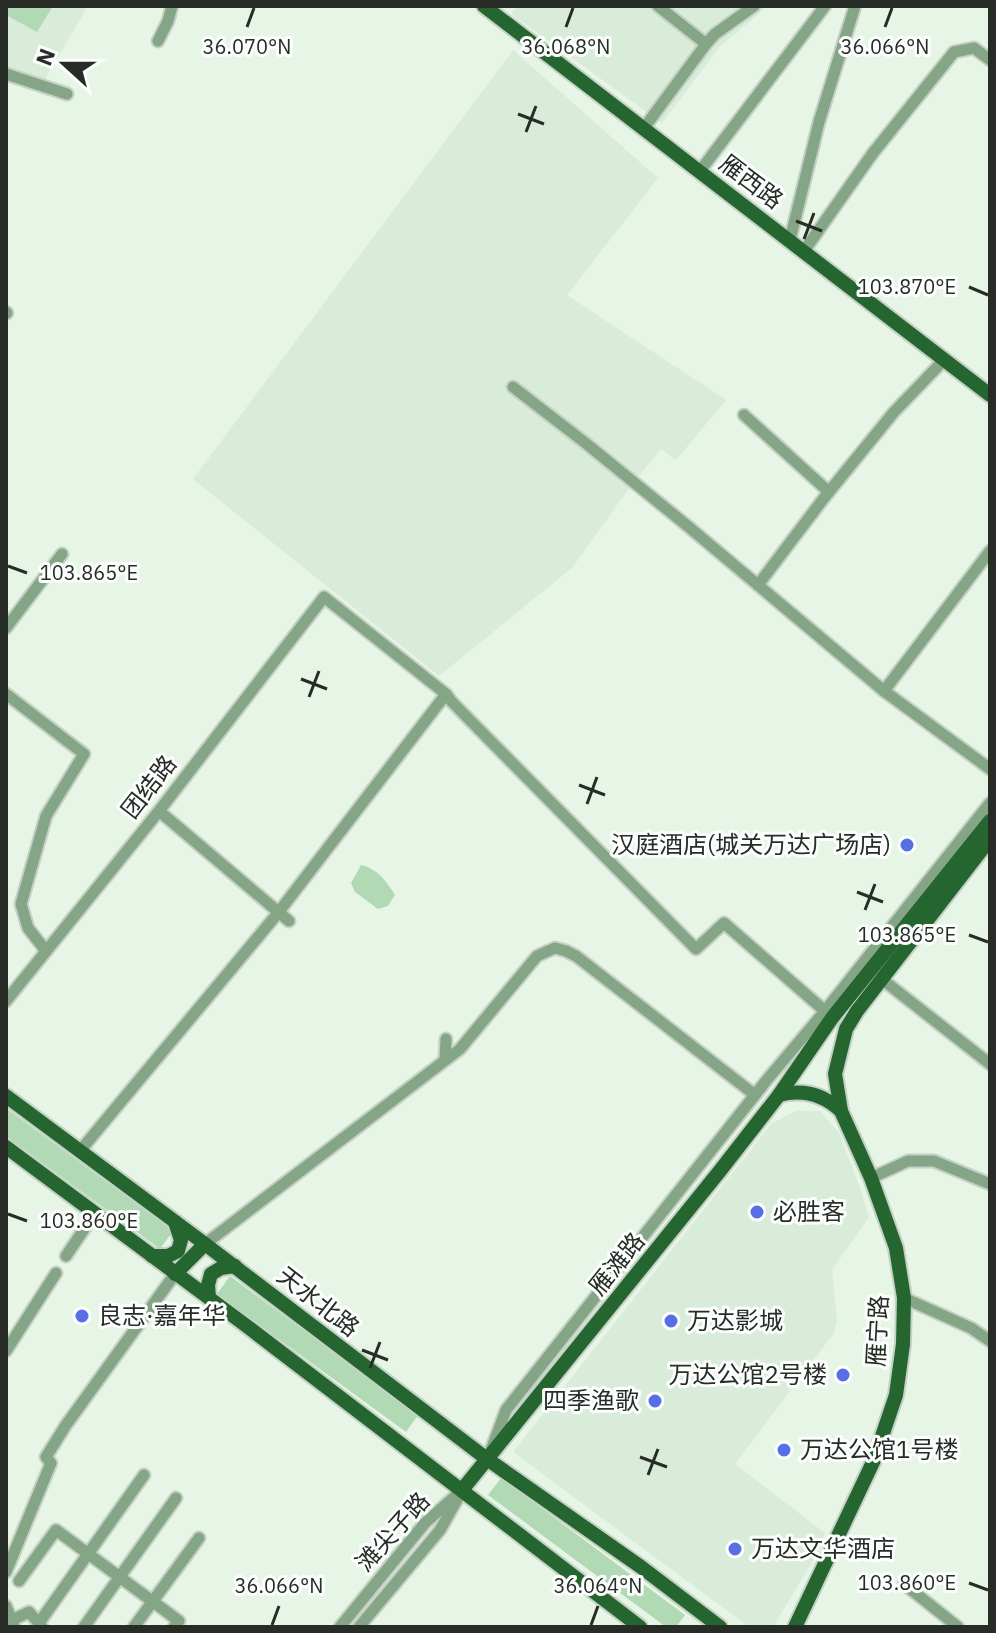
<svg xmlns="http://www.w3.org/2000/svg" width="996" height="1633" viewBox="0 0 996 1633" font-family="'IBM Plex Sans','Noto Sans SC',sans-serif">
  <style>
    .built { fill: #d8ecd9 }
    .green { fill: #b1dab4 }
    .lines { fill: none; stroke-linecap: round; stroke-linejoin: round }
    .minor-casing { stroke: #c4d1c4; stroke-width: 15 }
    .major-casing { stroke: #c4d1c4; stroke-width: 18 }
    .minor { stroke: #85a587; stroke-width: 11 }
    .major { stroke: #256630; stroke-width: 14 }
    .ticks { fill: none; stroke: #272c27; stroke-width: 3 }
    .poi-dot { fill: #586ee4; stroke: #fbfefc; stroke-width: 3 }
    .labels { text-anchor: middle; stroke-width: 6; stroke-linejoin: round; paint-order: stroke }
    .street-label { font-size: 24px; fill: #272c27; stroke: #fbfefc }
    .poi-label { font-size: 24px; fill: #272c27; stroke: #fbfefc; text-anchor: start }
    .ticks-label { font-size: 20px; text-anchor: middle; fill: #272c27; stroke: #fbfefc; stroke-width: 6; stroke-linejoin: round; paint-order: stroke }
  </style>
  <rect width="100%" height="100%" fill="#e7f5e7"/>
  <g class="built">
    <polygon points="6,6 88,6 44,81 6,67"/>
    <polygon points="518,6 766,6 759,14 721,45 662,123 511,14"/>
    <polygon points="513,50 658,178 567,295 726,400 676,460 661,449 630,487 572,568 439,676 193,479"/>
    <polygon points="796,1111 820,1111 839,1133 858,1182 869,1217 832,1270 837,1320 834,1333 735,1464 825,1533 819,1551 773,1627 749,1627 513,1452 771,1124"/>
  </g>
  <g class="green">
    <polygon points="6,6 53,6 37,32 6,15"/>
    <path d="M361,865C378,869 386,881 395,895L388,906L378,909L355,892L351,883Z"/>
    <polygon points="6,1108 173,1231 160,1249 6,1136"/>
    <polygon points="230,1276 418,1415 406,1432 217,1294"/>
    <polygon points="501,1478 685,1615 676,1627 666,1627 488,1495"/>
  </g>
  <g class="lines">
    <g class="minor-casing">
      <g id="minor">
        <polyline points="658,6 706,44"/>
        <polyline points="158,41 168,21 172,6"/>
        <polyline points="6,74 67,94"/>
        <polyline points="644,128 706,44 715,34 754,6"/>
        <polyline points="700,171 825,6"/>
        <polyline points="790,240 819,122 855,6"/>
        <polyline points="804,251 873,153 954,52 974,48 990,60"/>
        <polyline points="6,312 7,313"/>
        <polyline points="513,387 588,445 690,528 884,691 990,769"/>
        <polyline points="744,415 829,492"/>
        <polyline points="758,585 824,498 894,412 945,359"/>
        <polyline points="6,628 62,554"/>
        <polyline points="884,691 990,551"/>
        <polyline points="6,694 84,754 46,816 21,904 28,928 46,951"/>
        <polyline points="159,811 289,921"/>
        <polyline points="883,980 990,1064"/>
        <polyline points="6,1001 159,811 324,597 446,694 452,702 696,949 724,923 825,1011 832,1018"/>
        <polyline points="445,1060 446,1039"/>
        <polyline points="80,1151 278,913 446,694"/>
        <polyline points="871,1178 908,1161 934,1161 990,1184"/>
        <polyline points="205,1244 460,1049 537,956 555,948 566,951 576,956 755,1095"/>
        <polyline points="66,1256 95,1213"/>
        <polyline points="904,1298 971,1328 990,1341"/>
        <polyline points="6,1351 56,1273"/>
        <polyline points="491,1450 506,1410 766,1081 825,1011 990,803"/>
        <polyline points="6,1572 51,1463 46,1457 66,1425 175,1274"/>
        <polyline points="19,1581 56,1530 179,1621 174,1627"/>
        <polyline points="904,1584 958,1627"/>
        <polyline points="6,1606 14,1626"/>
        <polyline points="12,1620 29,1612 42,1627"/>
        <polyline points="39,1623 144,1475"/>
        <polyline points="84,1627 176,1498"/>
        <polyline points="134,1627 199,1538"/>
        <polyline points="340,1627 425,1523 462,1490"/>
        <polyline points="359,1627 440,1530 458,1498"/>
      </g>
    </g>
    <g class="major-casing">
      <g id="major">
        <polyline points="484,6 990,395"/>
        <path d="M779,1095C802,1089 823,1094 841,1111"/>
        <polyline points="6,1096 205,1244 487,1459 641,1567 720,1627"/>
        <polyline points="6,1147 248,1327 640,1627"/>
        <polyline points="152,1256 168,1256 178,1251 181,1240 175,1222"/>
        <polyline points="175,1274 205,1244"/>
        <polyline points="209,1298 208,1285 211,1274 221,1268 235,1266"/>
        <polyline points="462,1490 719,1172 779,1095 832,1018 990,821"/>
        <polyline points="795,1627 874,1460 896,1395 903,1344 904,1298 896,1248 871,1178 841,1111 835,1074 846,1029 857,1011 990,839"/>
      </g>
    </g>
    <use href="#minor" class="minor"/>
    <use href="#major" class="major"/>
  </g>
  <path class="ticks" d="M247,27L254,8M566,27L573,8M885,27L892,8M518,114L544,124M526,132L536,106M796,221L822,231M804,239L814,213M969,287L988,295M8,566L27,573M301,679L327,689M309,697L319,671M579,785L605,795M587,804L597,777M857,892L883,902M865,910L875,884M969,935L988,942M8,1214L27,1221M362,1350L388,1360M370,1368L380,1342M640,1457L667,1467M648,1475L658,1449M969,1583L988,1590M272,1625L279,1606M591,1625L598,1606"/>
  <g class="poi-dot">
    <circle cx="907" cy="845" r="8"/>
    <circle cx="757" cy="1212" r="8"/>
    <circle cx="82" cy="1316" r="8"/>
    <circle cx="671" cy="1321" r="8"/>
    <circle cx="843" cy="1375" r="8"/>
    <circle cx="655" cy="1401" r="8"/>
    <circle cx="784" cy="1450" r="8"/>
    <circle cx="735" cy="1549" r="8"/>
  </g>
  <g class="labels">
    <g class="street-label">
      <text transform="translate(751 182) rotate(37)" y="8">雁西路</text>
      <text transform="translate(149 787) rotate(-52)" y="8">团结路</text>
      <text transform="translate(617 1264) rotate(-51)" y="8">雁滩路</text>
      <text transform="translate(318 1302) rotate(38)" y="8">天水北路</text>
      <text transform="translate(878 1331) rotate(-87)" y="8">雁宁路</text>
      <text transform="translate(393 1532) rotate(-48)" y="8">滩尖子路</text>
    </g>
    <g class="poi-label">
      <text x="891" y="853" text-anchor="end">汉庭酒店(城关万达广场店)</text>
      <text x="773" y="1220">必胜客</text>
      <text x="98" y="1324">良志·嘉年华</text>
      <text x="687" y="1329">万达影城</text>
      <text x="827" y="1383" text-anchor="end">万达公馆2号楼</text>
      <text x="639" y="1409" text-anchor="end">四季渔歌</text>
      <text x="800" y="1458">万达公馆1号楼</text>
      <text x="751" y="1557">万达文华酒店</text>
    </g>
  </g>
  <g class="ticks-label">
    <text x="247" y="54">36.070°N</text>
    <text x="566" y="54">36.068°N</text>
    <text x="885" y="54">36.066°N</text>
    <text x="907" y="294">103.870°E</text>
    <text x="89" y="580">103.865°E</text>
    <text x="907" y="942">103.865°E</text>
    <text x="89" y="1228">103.860°E</text>
    <text x="907" y="1590">103.860°E</text>
    <text x="279" y="1593">36.066°N</text>
    <text x="598" y="1593">36.064°N</text>
  </g>
  <rect width="996" height="1633" fill="none" stroke="#272c27" stroke-width="16"/>
  <g transform="translate(64 64) rotate(291)" stroke="#fbfefc" stroke-width="6" paint-order="stroke">
  <path d="M0-6L14 30L0 20L-14 30Z" fill="#272c27"/>
  <text y="-12" font-size="22" font-weight="bold" text-anchor="middle" fill="#272c27">N</text>
  </g>
</svg>
